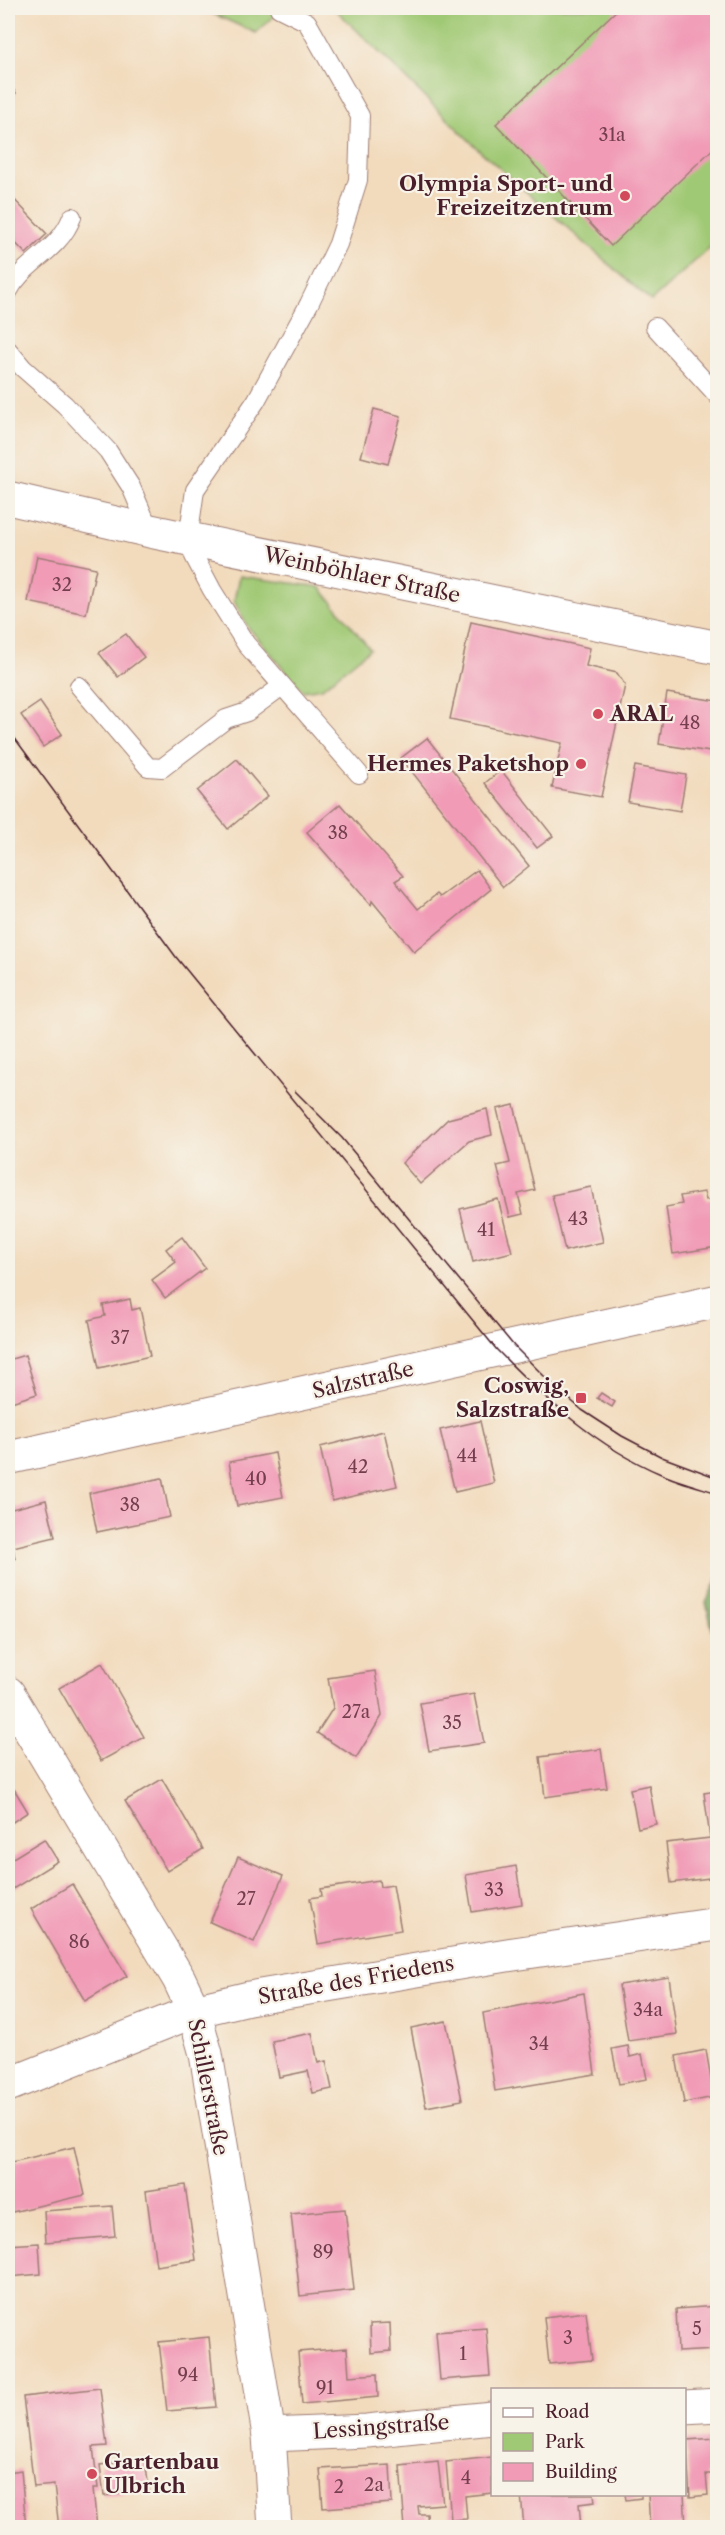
<svg xmlns="http://www.w3.org/2000/svg" width="725" height="2535" viewBox="0 0 725 2535" font-family="'Libre Caslon Text',serif">
  <style>
    .green { fill: #a0c975; stroke: #757450; stroke-width: 1.5 }
    .forest { fill: #80ad66; stroke: #656648; stroke-width: 1.5 }
    .building { fill: #f19bb7 }
    .lines { fill: none; stroke-linecap: round; stroke-linejoin: round }
    .lane-casing { stroke: #9e7d74; stroke-width: 20 }
    .street-casing { stroke: #9e7d74; stroke-width: 35 }
    .secondary-casing { stroke: #9e7d74; stroke-width: 35 }
    .lane { stroke: #fff; stroke-width: 18 }
    .street { stroke: #fff; stroke-width: 33 }
    .secondary { stroke: #fff; stroke-width: 33 }
    .tram { stroke: #4a1f2b; stroke-width: 1.5 }
    .poi-dot { fill: #d1495b; stroke: #f7f3e8; stroke-width: 2 }
    .labels { text-anchor: middle; stroke-width: 4.5; stroke-linejoin: round; paint-order: stroke }
    .number-label { font-size: 18px; fill: #743e4e }
    .poi-label { font-size: 21px; font-weight: bold; fill: #4a1f2b; stroke: #f7f3e8; text-anchor: end }
    .street-label { font-size: 21px; fill: #4a1f2b; stroke: #f7f3e8 }
  </style>
  <rect width="100%" height="100%" fill="#f7f3e8"/>
  <filter id="ink" filterUnits="userSpaceOnUse"><feTurbulence type="fractalNoise" baseFrequency=".0167" numOctaves="2"/><feDisplacementMap in="SourceGraphic" scale="12" xChannelSelector="R" yChannelSelector="G"/><feConvolveMatrix kernelMatrix="1 2 1 2 8 2 1 2 1" color-interpolation-filters="sRGB"/></filter>
  <filter id="wash" filterUnits="userSpaceOnUse"><feTurbulence type="fractalNoise" baseFrequency=".008" numOctaves="4" result="noise"/><feDisplacementMap in="SourceGraphic" scale="24" xChannelSelector="R" yChannelSelector="G"/><feGaussianBlur stdDeviation="1.35" result="paint"/><feColorMatrix in="noise" values="0 0 0 0 0 0 0 0 0 0 0 0 0 0 0 0 0 1.4 0 .05"/><feComposite in="paint" operator="in"/></filter>
  <g filter="url(#wash)">
    <rect width="100%" height="100%" fill="#f2dbbd"/>
    <g class="green">
      <polygon points="200,8 283,8 256,33"/>
      <polygon points="334,8 717,8 717,241 651,301 480,151"/>
      <polygon points="239,576 320,587 370,649 322,688 303,691 248,627 234,601"/>
    </g>
    <polygon class="forest" points="717,1579 717,1650 706,1602"/>
    <g id="blocks">
      <g class="building">
        <polygon points="619,8 717,8 717,145 611,246 496,124"/>
        <polygon points="8,83 16,93 8,100"/>
        <polygon points="8,193 47,234 26,254 8,235"/>
        <polygon points="374,409 401,416 388,464 361,457"/>
        <polygon points="37,556 96,568 86,614 28,602"/>
        <polygon points="471,622 590,648 586,666 617,673 625,685 601,797 552,788 562,743 450,719"/>
        <polygon points="126,634 144,657 118,677 99,653"/>
        <polygon points="667,693 717,701 717,753 659,744"/>
        <polygon points="40,702 62,734 43,747 21,715"/>
        <polygon points="427,738 529,866 503,887 401,758"/>
        <polygon points="237,759 268,796 228,829 197,791"/>
        <polygon points="635,766 686,775 680,811 628,802"/>
        <polygon points="501,770 553,836 537,848 485,783"/>
        <polygon points="340,804 403,876 395,881 418,909 437,894 440,897 477,870 491,889 414,952 372,901 371,905 307,832"/>
        <polygon points="514,1105 535,1190 518,1194 523,1214 510,1217 497,1166 510,1163 497,1109"/>
        <polygon points="487,1109 492,1135 469,1141 420,1184 402,1163 448,1119"/>
        <polygon points="591,1187 603,1242 565,1251 552,1195"/>
        <polygon points="704,1192 706,1200 717,1199 717,1247 673,1254 666,1207 682,1204 680,1196"/>
        <polygon points="498,1199 512,1252 473,1262 460,1209"/>
        <polygon points="182,1237 205,1268 165,1298 152,1280 176,1262 166,1249"/>
        <polygon points="130,1299 132,1310 140,1308 150,1356 99,1368 89,1320 105,1316 103,1305"/>
        <polygon points="25,1355 37,1394 8,1403 8,1360"/>
        <polygon points="601,1393 615,1402 612,1407 597,1398"/>
        <polygon points="480,1421 494,1483 455,1492 440,1430"/>
        <polygon points="384,1431 397,1486 332,1501 320,1447"/>
        <polygon points="275,1453 283,1497 237,1506 229,1462"/>
        <polygon points="162,1478 170,1517 97,1532 89,1493"/>
        <polygon points="46,1500 55,1537 13,1547 15,1559 8,1561 8,1510"/>
        <polygon points="102,1663 144,1737 101,1761 59,1688"/>
        <polygon points="375,1671 382,1716 356,1758 317,1733 333,1708 328,1678"/>
        <polygon points="474,1694 484,1743 429,1751 420,1703"/>
        <polygon points="601,1749 607,1788 545,1797 540,1757"/>
        <polygon points="162,1779 203,1849 167,1871 125,1801"/>
        <polygon points="649,1785 656,1824 638,1828 630,1789"/>
        <polygon points="14,1789 28,1812 8,1825 8,1793"/>
        <polygon points="717,1791 717,1877 671,1883 666,1843 710,1838 704,1793"/>
        <polygon points="44,1839 58,1861 8,1892 8,1861"/>
        <polygon points="238,1857 283,1876 254,1942 210,1922"/>
        <polygon points="516,1866 522,1904 472,1912 466,1875"/>
        <polygon points="379,1880 380,1887 393,1885 401,1930 318,1944 310,1898 322,1896 321,1889"/>
        <polygon points="72,1884 127,1976 85,2001 31,1909"/>
        <polygon points="669,1977 677,2034 628,2041 619,1985"/>
        <polygon points="584,1993 595,2074 495,2091 483,2013"/>
        <polygon points="446,2021 462,2100 426,2107 411,2028"/>
        <polygon points="312,2033 318,2063 326,2061 332,2089 313,2093 308,2071 279,2077 272,2041"/>
        <polygon points="628,2046 630,2057 642,2054 647,2079 619,2084 612,2049"/>
        <polygon points="706,2050 714,2097 684,2103 676,2056"/>
        <polygon points="74,2147 85,2195 8,2213 8,2163"/>
        <polygon points="185,2185 196,2260 156,2266 146,2191"/>
        <polygon points="112,2206 115,2236 46,2242 44,2211"/>
        <polygon points="345,2209 354,2290 300,2296 291,2214"/>
        <polygon points="39,2243 41,2274 8,2277 8,2245"/>
        <polygon points="717,2306 717,2350 678,2352 676,2309"/>
        <polygon points="586,2312 592,2360 549,2364 544,2317"/>
        <polygon points="390,2323 391,2351 371,2353 370,2324"/>
        <polygon points="486,2328 490,2376 440,2380 436,2332"/>
        <polygon points="209,2337 216,2407 167,2411 159,2342"/>
        <polygon points="347,2348 349,2376 377,2374 378,2397 302,2404 298,2352"/>
        <polygon points="100,2388 107,2446 93,2447 98,2488 93,2488 97,2528 59,2528 54,2485 34,2487 23,2397"/>
        <polygon points="717,2438 717,2474 706,2474 708,2495 690,2497 686,2440"/>
        <polygon points="492,2457 492,2493 465,2496 467,2519 451,2520 446,2462"/>
        <polygon points="145,2459 149,2490 104,2496 100,2465"/>
        <polygon points="438,2462 443,2504 418,2506 419,2514 427,2514 428,2527 405,2528 400,2466"/>
        <polygon points="390,2465 392,2503 323,2508 320,2469"/>
        <polygon points="21,2470 26,2528 8,2528 8,2472"/>
        <polygon points="521,2494 594,2494 595,2502 579,2504 581,2528 524,2528"/>
        <polygon points="625,2494 641,2494 641,2498 626,2500"/>
        <polygon points="648,2494 684,2494 686,2525 650,2528"/>
      </g>
    </g>
  </g>
  <g filter="url(#ink)">
    <use href="#blocks" fill-opacity="0" stroke="#9e7d74" stroke-width="1.5"/>
    <g class="lines">
      <g class="lane-casing">
        <g id="lane">
          <polyline points="279,8 307,22 360,116 358,180 338,244 309,304 256,401 195,490 188,539 194,556 212,590 246,644 359,774"/>
          <path d="M8,292C23,262 59,252 72,217"/>
          <polyline points="655,327 718,396"/>
          <polyline points="8,350 23,368 65,405 108,451 131,487 150,531"/>
          <polyline points="79,686 148,767 162,768 226,719 247,712 282,686"/>
        </g>
      </g>
      <g class="street-casing">
        <g id="street">
          <polyline points="8,1458 718,1301"/>
          <polyline points="8,1693 179,1979 194,2011 206,2054 269,2435 275,2528"/>
          <polyline points="8,2085 194,2011 249,1998 507,1955 718,1924"/>
          <polyline points="684,2407 718,2405"/>
          <polyline points="269,2435 367,2431 492,2418"/>
        </g>
      </g>
      <g class="secondary-casing">
        <polyline id="secondary" points="8,498 150,531 718,648"/>
      </g>
      <use href="#lane" class="lane"/>
      <use href="#street" class="street"/>
      <use href="#secondary" class="secondary"/>
      <g class="tram">
        <path d="M8,729L176,957L497,1350C545,1399 597,1447 661,1474C679,1482 699,1487 718,1493"/>
        <polyline points="295,1091 342,1138 514,1346 551,1383 582,1410 622,1436 662,1457 718,1478"/>
      </g>
    </g>
  </g>
  <g class="poi-dot">
    <circle cx="625" cy="196" r="6"/>
    <circle cx="598" cy="714" r="6"/>
    <circle cx="581" cy="764" r="6"/>
    <rect x="575" y="1392" width="12" height="12" rx="3"/>
    <circle cx="92" cy="2474" r="6"/>
  </g>
  <g class="labels">
    <g class="number-label">
      <text x="612" y="141">31a</text>
      <text x="62" y="591">32</text>
      <text x="690" y="729">48</text>
      <text x="338" y="839">38</text>
      <text x="578" y="1225">43</text>
      <text x="486" y="1236">41</text>
      <text x="120" y="1344">37</text>
      <text x="467" y="1462">44</text>
      <text x="358" y="1473">42</text>
      <text x="256" y="1485">40</text>
      <text x="130" y="1511">38</text>
      <text x="356" y="1718">27a</text>
      <text x="452" y="1729">35</text>
      <text x="494" y="1896">33</text>
      <text x="246" y="1905">27</text>
      <text x="79" y="1948">86</text>
      <text x="648" y="2016">34a</text>
      <text x="539" y="2050">34</text>
      <text x="323" y="2258">89</text>
      <text x="697" y="2335">5</text>
      <text x="568" y="2344">3</text>
      <text x="463" y="2360">1</text>
      <text x="188" y="2381">94</text>
      <text x="325" y="2394">91</text>
      <text x="466" y="2484">4</text>
      <text x="374" y="2491">2a</text>
      <text x="339" y="2493">2</text>
    </g>
    <g class="poi-label">
      <text x="613" y="191">Olympia Sport- und<tspan x="613" dy="24">Freizeitzentrum</tspan></text>
      <text x="610" y="721" text-anchor="start">ARAL</text>
      <text x="569" y="771">Hermes Paketshop</text>
      <text x="569" y="1393">Coswig,<tspan x="569" dy="24">Salzstraße</tspan></text>
      <text x="104" y="2469" text-anchor="start">Gartenbau<tspan x="104" dy="24">Ulbrich</tspan></text>
    </g>
    <g class="street-label">
      <text transform="translate(362 575) rotate(12)" y="7">Weinböhlaer Straße</text>
      <text transform="translate(363 1380) rotate(-13)" y="7">Salzstraße</text>
      <text transform="translate(356 1980) rotate(-10)" y="7">Straße des Friedens</text>
      <text transform="translate(208 2087) rotate(79)" y="7">Schillerstraße</text>
      <text transform="translate(381 2427) rotate(-4)" y="7">Lessingstraße</text>
    </g>
  </g>
  <rect width="725" height="2535" fill="none" stroke="#f7f3e8" stroke-width="30"/>
  <rect x="491" y="2388" width="195" height="108" fill="#f7f3e8" stroke="#b29e9c" stroke-width="1.5"/>
  <rect x="503" y="2408" width="30" height="9" fill="#ffffff" stroke="#b29e9c" stroke-width="1.5"/>
  <text x="545" y="2418" font-size="18" fill="#4a1f2b">Road</text>
  <rect x="503" y="2433" width="30" height="18" fill="#a0c975" stroke="#b29e9c" stroke-width="1.5"/>
  <text x="545" y="2448" font-size="18" fill="#4a1f2b">Park</text>
  <rect x="503" y="2463" width="30" height="18" fill="#f19bb7" stroke="#b29e9c" stroke-width="1.5"/>
  <text x="545" y="2478" font-size="18" fill="#4a1f2b">Building</text>
</svg>
